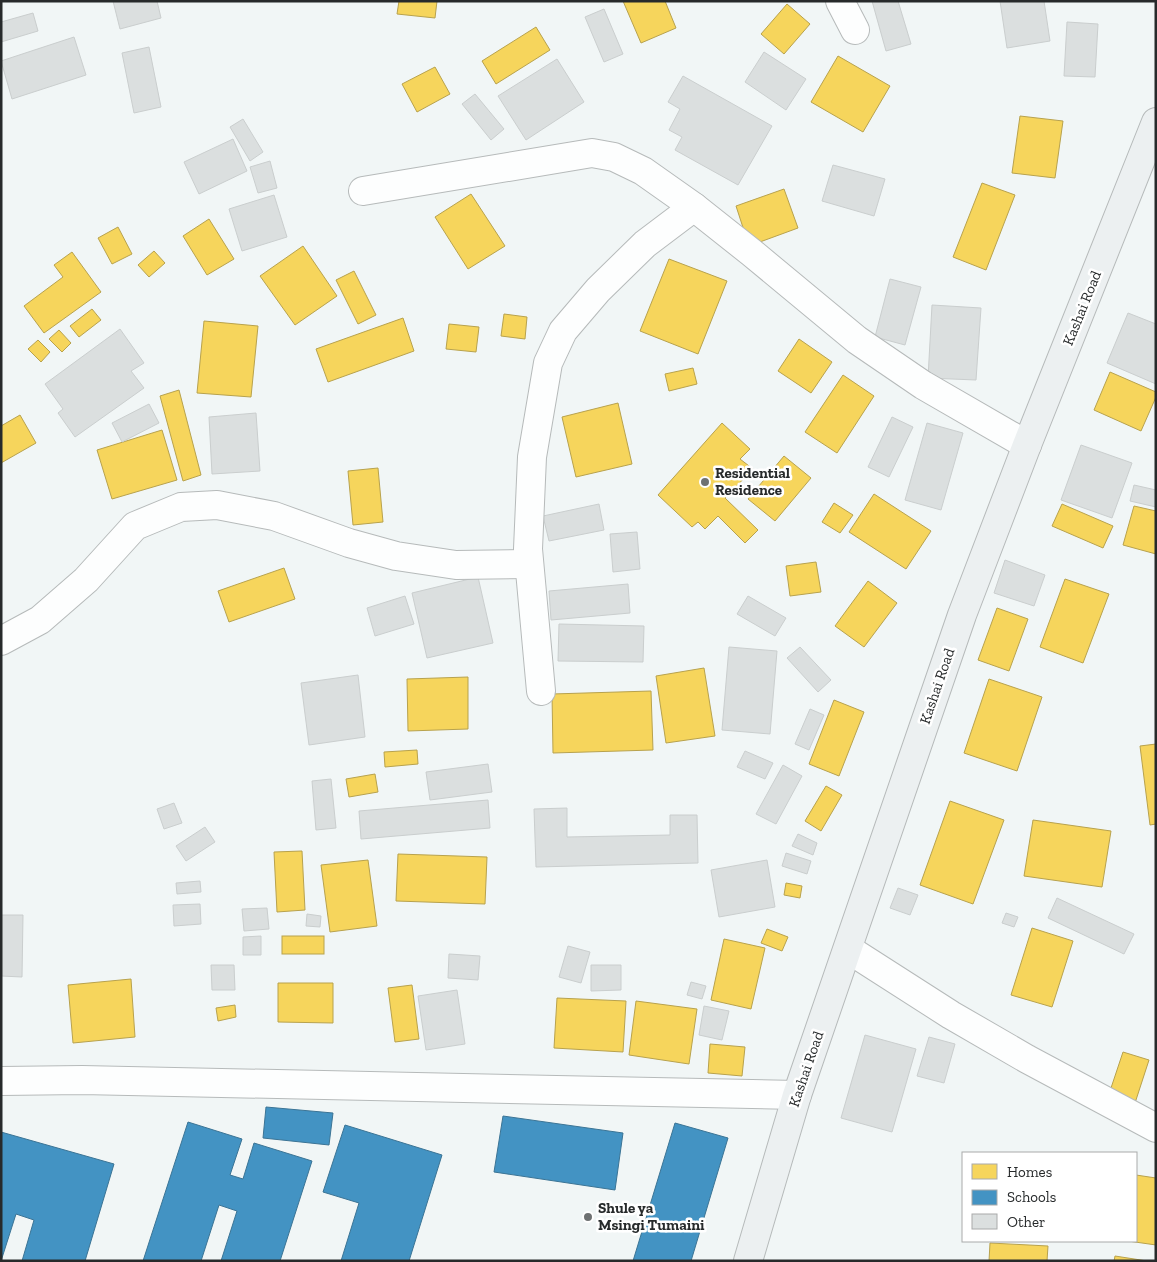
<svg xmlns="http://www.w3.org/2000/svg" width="1157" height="1262" viewBox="0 0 1157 1262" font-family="'Zilla Slab',serif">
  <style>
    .homes { fill: #f6d55c; stroke: #b8a24d }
    .schools { fill: #4393c3; stroke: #3b7495 }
    .building { fill: #dbdfdf; stroke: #cacece }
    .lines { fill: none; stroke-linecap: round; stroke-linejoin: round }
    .street-casing { stroke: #b6baba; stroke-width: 30 }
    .secondary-casing { stroke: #b6baba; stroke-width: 30 }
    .street { stroke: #fdfefe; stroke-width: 28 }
    .secondary { stroke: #ecf0f1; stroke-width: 28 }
    .poi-dot { fill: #6e7172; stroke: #fff; stroke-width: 2 }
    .labels { text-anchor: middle; stroke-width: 5; stroke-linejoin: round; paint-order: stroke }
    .street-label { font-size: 15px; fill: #272a2b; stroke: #fff }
    .poi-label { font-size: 15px; font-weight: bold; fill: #272a2b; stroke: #fff; text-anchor: start }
  </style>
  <rect width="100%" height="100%" fill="#f1f6f6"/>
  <g class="homes">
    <polygon points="399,1 437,1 435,18 397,14"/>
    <polygon points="623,1 665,1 676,28 641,43"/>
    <polygon points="787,4 810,24 784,54 761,34"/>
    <polygon points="536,27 550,50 496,84 482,61"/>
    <polygon points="838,56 890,86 863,132 811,102"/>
    <polygon points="435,67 450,94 417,112 402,84"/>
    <polygon points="1020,116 1063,121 1055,178 1012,173"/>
    <polygon points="982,183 1015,195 986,270 953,257"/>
    <polygon points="784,189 798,228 749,246 736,206"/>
    <polygon points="471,194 505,246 468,269 435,217"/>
    <polygon points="209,219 234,259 207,275 183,236"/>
    <polygon points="118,227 132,254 112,264 98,238"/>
    <polygon points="303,246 337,296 295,325 260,276"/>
    <polygon points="154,251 165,263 149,277 138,265"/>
    <polygon points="72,252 101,292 44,333 24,306 63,277 54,265"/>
    <polygon points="669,259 727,281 698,354 640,331"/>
    <polygon points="354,271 376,315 358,324 336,280"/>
    <polygon points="92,309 101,320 79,337 70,326"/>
    <polygon points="504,314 527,317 525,339 501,336"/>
    <polygon points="403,318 414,351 328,382 316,349"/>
    <polygon points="204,321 258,326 251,397 197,393"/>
    <polygon points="449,324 479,327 476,352 446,349"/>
    <polygon points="59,330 71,343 62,352 49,339"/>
    <polygon points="799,339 832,362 811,393 778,371"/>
    <polygon points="38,340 50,352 41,362 28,349"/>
    <polygon points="693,368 697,384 669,391 665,374"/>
    <polygon points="1110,372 1156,392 1156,397 1141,431 1094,410"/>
    <polygon points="843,375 874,396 837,453 805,432"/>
    <polygon points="179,390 201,475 183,481 160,396"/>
    <polygon points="618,403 632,464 576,477 562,417"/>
    <polygon points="20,415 36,443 1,463 1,426"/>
    <polygon points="722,423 750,449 740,459 753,469 725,498 758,530 745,543 718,516 705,529 698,522 692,527 658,495"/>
    <polygon points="162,430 177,480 112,499 97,450"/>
    <polygon points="784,456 811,478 775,521 748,499"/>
    <polygon points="378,468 383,522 353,525 348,471"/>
    <polygon points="874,494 931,531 906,569 849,532"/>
    <polygon points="834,503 853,515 840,533 822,522"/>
    <polygon points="1062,504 1113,526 1103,548 1052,526"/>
    <polygon points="1134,506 1156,511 1156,554 1123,545"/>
    <polygon points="816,562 821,592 790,596 786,566"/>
    <polygon points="284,568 295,599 229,622 218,591"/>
    <polygon points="1065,579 1109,594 1083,663 1040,647"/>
    <polygon points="868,581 897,603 864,647 835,626"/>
    <polygon points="997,608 1028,619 1009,671 978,660"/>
    <polygon points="704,668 715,736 666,743 656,676"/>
    <polygon points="468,677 468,729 408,731 407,679"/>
    <polygon points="989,679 1042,697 1017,771 964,753"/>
    <polygon points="651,691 653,750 553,753 552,694"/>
    <polygon points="834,700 864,712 839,776 809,764"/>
    <polygon points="1156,744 1156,824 1150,825 1140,746"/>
    <polygon points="417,750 418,764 385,767 384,752"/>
    <polygon points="375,774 378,792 349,797 346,779"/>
    <polygon points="826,786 842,795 821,831 805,821"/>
    <polygon points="950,801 1004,820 973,904 920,885"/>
    <polygon points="1033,820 1111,831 1102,887 1024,876"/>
    <polygon points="302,851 305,910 277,912 274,852"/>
    <polygon points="398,854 487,857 485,904 396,901"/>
    <polygon points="368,860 377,926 330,932 321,865"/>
    <polygon points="786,883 802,886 800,898 784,895"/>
    <polygon points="1032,928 1073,941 1052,1007 1011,995"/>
    <polygon points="767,929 788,937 782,951 761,943"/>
    <rect x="282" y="936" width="42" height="18"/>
    <polygon points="724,939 765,948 751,1009 711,1000"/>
    <polygon points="131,979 135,1037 73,1043 68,985"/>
    <polygon points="278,983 333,983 333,1023 278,1022"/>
    <polygon points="412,985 419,1039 395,1042 388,988"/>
    <polygon points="557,998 626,1001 623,1052 554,1048"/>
    <polygon points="636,1001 697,1009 689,1064 629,1055"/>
    <polygon points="235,1005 236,1017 218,1021 216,1008"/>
    <polygon points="710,1044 745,1047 742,1076 708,1073"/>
    <polygon points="1123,1052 1149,1060 1135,1103 1109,1094"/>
    <polygon points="1136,1175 1156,1178 1156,1245 1128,1241 1136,1241"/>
    <polygon points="990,1243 1048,1246 1047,1261 989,1261"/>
    <polygon points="1115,1256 1147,1261 1114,1261"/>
  </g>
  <g class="schools">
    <polygon points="266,1107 333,1113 329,1145 263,1138"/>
    <polygon points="503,1116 623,1133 615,1190 494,1172"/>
    <polygon points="188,1122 242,1139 230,1175 243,1179 254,1143 312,1161 280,1261 221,1261 237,1211 219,1205 201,1261 143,1261"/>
    <polygon points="675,1123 728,1138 691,1261 633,1261"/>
    <polygon points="345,1125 442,1155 409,1261 341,1261 359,1203 323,1192"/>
    <polygon points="1,1132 114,1164 85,1261 22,1261 34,1220 16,1214 1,1261"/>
  </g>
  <g class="building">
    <polygon points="113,1 157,1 161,18 120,29"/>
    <polygon points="872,1 898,1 911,44 886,51"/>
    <polygon points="1000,1 1044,1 1050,41 1007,48"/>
    <polygon points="604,9 623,54 604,62 585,17"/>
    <polygon points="33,13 38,31 1,42 1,22"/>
    <polygon points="1067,22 1098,24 1095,77 1064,76"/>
    <polygon points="74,37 86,75 12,99 1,61"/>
    <polygon points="149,47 161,107 134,113 122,53"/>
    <polygon points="764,52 806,79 786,110 745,82"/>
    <polygon points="557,59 584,102 526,140 498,96"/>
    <polygon points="683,76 772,126 738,185 675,150 682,137 669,130 680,109 668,102"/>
    <polygon points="475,94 504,129 491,140 462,104"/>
    <polygon points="243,119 263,152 250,161 230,127"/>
    <polygon points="233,139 247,171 199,194 184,162"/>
    <polygon points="270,161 277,188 258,193 250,167"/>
    <polygon points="833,165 885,179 874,216 822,201"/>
    <polygon points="274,195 287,237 242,251 229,209"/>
    <polygon points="890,279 921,287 905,345 875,337"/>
    <polygon points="932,305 981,308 976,380 928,378"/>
    <polygon points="1128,313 1156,324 1156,384 1107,363"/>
    <polygon points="120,329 144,363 131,371 144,388 75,437 58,413 63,409 45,384"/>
    <polygon points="149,404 159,423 122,442 112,423"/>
    <polygon points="256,413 260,471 212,474 209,417"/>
    <polygon points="892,417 913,427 889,477 868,467"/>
    <polygon points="927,423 963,433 941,510 905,500"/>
    <polygon points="1081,445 1132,463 1112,518 1061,500"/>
    <polygon points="1134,485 1156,490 1156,507 1130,501"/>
    <polygon points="599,504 604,530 549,541 543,516"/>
    <polygon points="637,532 640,569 613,572 610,534"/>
    <polygon points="1005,560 1045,575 1034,606 994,593"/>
    <polygon points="478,577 493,643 427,658 412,593"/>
    <polygon points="628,584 630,613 551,620 549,591"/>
    <polygon points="405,596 414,624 375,636 367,608"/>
    <polygon points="748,596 786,618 775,636 737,614"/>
    <polygon points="559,624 644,626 643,662 558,661"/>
    <polygon points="729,647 777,651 770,734 722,730"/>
    <polygon points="800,647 831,680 818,692 787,658"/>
    <polygon points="358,675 365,737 309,745 301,683"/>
    <polygon points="810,709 824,715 809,750 795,744"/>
    <polygon points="745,751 773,763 765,779 737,767"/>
    <polygon points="488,764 492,792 430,800 426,772"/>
    <polygon points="783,765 802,776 776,824 756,814"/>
    <polygon points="331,779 336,828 316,830 312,781"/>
    <polygon points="488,800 490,828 361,839 359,811"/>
    <polygon points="174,803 182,823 164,829 157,809"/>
    <polygon points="567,808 567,837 670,835 670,815 697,815 698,863 536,867 534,809"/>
    <polygon points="205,827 215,842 186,861 176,846"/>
    <polygon points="798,834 817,843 813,855 792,846"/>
    <polygon points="786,853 811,861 807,874 782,866"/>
    <polygon points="767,860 775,907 719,917 711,870"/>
    <polygon points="200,881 201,892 177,894 176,883"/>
    <polygon points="898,888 918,895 910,915 890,908"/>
    <polygon points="1057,898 1134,934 1124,954 1048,918"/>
    <polygon points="200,904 201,924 174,926 173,905"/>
    <polygon points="267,908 269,929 244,931 242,909"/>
    <polygon points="1006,913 1018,917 1014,927 1002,923"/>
    <polygon points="307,914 321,916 320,927 306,926"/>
    <polygon points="1,915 23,915 22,977 1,976"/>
    <polygon points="261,936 261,955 243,955 243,937"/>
    <polygon points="568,946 590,952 581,983 559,977"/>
    <polygon points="449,954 480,956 478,980 448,978"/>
    <polygon points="211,965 234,965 235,990 212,990"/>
    <polygon points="591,965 621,965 621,990 591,991"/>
    <polygon points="691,982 706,986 702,999 687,995"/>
    <polygon points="457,990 465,1044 426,1050 418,996"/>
    <polygon points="704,1006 729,1011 722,1040 699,1035"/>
    <polygon points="865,1035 916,1049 892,1132 841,1118"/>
    <polygon points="929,1037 955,1044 944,1083 917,1076"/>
  </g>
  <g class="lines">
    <g class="street-casing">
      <g id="street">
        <polyline points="840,1 855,30"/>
        <polyline points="363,191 592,153 614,157 643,171 694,207 752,253 857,340 923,385 1027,445"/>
        <polyline points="1,641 40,620 86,580 135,526 181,507 217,505 274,516 349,543 396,556 456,565 529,564"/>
        <polyline points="541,691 528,549 532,457 548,363 563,331 598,290 645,244 694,207"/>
        <polyline points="848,949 951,1015 1027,1059 1156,1128"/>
        <polyline points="1,1081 82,1080 797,1095"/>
      </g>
    </g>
    <g class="secondary-casing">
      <polyline id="secondary" points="748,1261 797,1095 962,615 1027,445 1156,122"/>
    </g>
    <use href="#street" class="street"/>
    <use href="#secondary" class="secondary"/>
  </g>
  <g class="poi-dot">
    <circle cx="705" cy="482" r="5"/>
    <circle cx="588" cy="1217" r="5"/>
  </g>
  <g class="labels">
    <g class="street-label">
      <text transform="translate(1082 308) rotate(-68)" y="5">Kashai Road</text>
      <text transform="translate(937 686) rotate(-71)" y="5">Kashai Road</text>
      <text transform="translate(806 1069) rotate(-71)" y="5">Kashai Road</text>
    </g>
    <g class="poi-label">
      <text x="715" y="478">Residential<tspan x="715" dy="17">Residence</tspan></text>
      <text x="598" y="1213">Shule ya<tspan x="598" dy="17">Msingi Tumaini</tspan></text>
    </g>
  </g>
  <rect width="1157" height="1262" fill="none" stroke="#272a2b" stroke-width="5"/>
  <rect x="962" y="1152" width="175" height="90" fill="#ffffff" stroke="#a9aaaa"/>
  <rect x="972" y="1164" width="25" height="15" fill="#f6d55c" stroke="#a9aaaa"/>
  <text x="1007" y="1177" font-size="15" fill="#272a2b">Homes</text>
  <rect x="972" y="1190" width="25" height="15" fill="#4393c3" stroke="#a9aaaa"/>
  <text x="1007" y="1202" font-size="15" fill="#272a2b">Schools</text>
  <rect x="972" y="1214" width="25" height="15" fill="#dbdfdf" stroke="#a9aaaa"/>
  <text x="1007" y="1227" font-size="15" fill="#272a2b">Other</text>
</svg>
